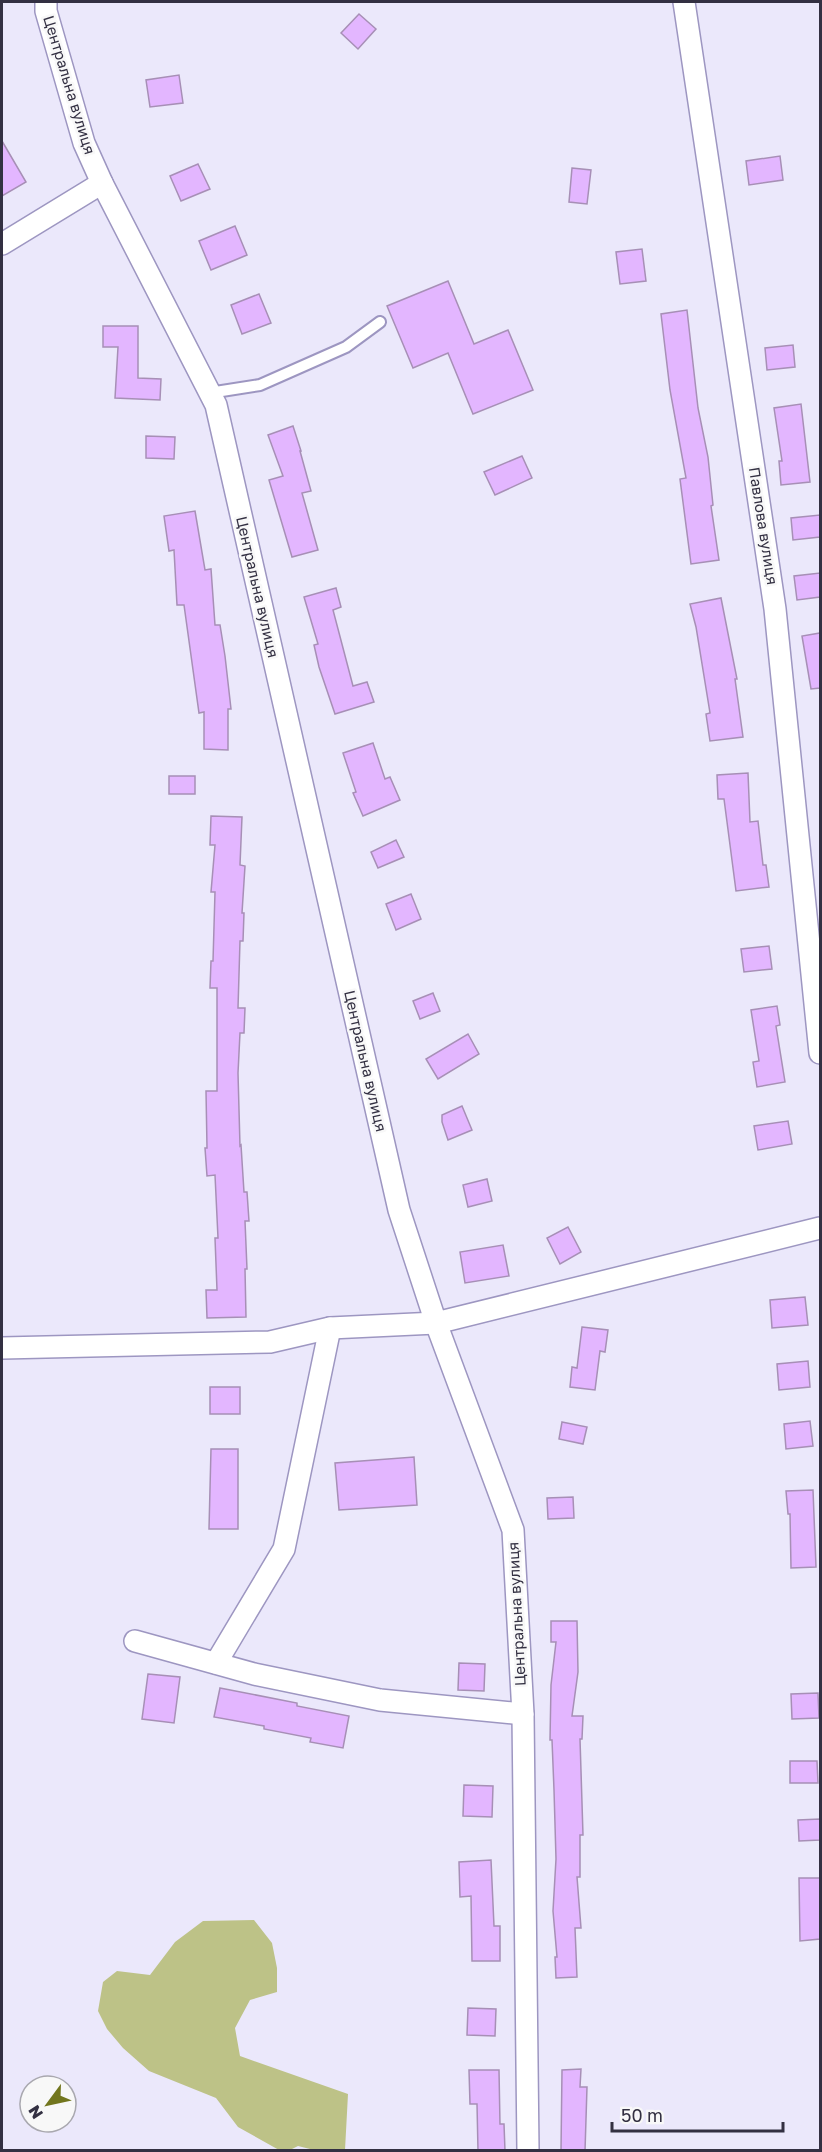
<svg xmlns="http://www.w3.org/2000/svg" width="822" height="2152" viewBox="0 0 822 2152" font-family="'Golos Text',sans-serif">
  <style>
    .green { fill: #bdc287 }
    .building { fill: #e3b6ff; stroke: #a78fb6; stroke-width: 1.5 }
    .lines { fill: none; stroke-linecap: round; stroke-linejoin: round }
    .service-casing { stroke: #9d96c1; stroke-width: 14 }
    .minor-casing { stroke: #9d96c1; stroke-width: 24 }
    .service { stroke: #fff; stroke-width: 10 }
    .minor { stroke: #fff; stroke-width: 21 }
    .labels { text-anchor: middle; stroke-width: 5; stroke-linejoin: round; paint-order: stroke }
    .street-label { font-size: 15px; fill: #333042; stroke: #f8f8f8 }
  </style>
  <rect width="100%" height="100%" fill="#ebe8fb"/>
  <polygon class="green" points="254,1920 272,1943 277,1968 277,1992 250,2000 235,2028 240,2056 348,2094 345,2150 314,2150 298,2146 290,2150 279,2150 238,2127 216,2098 149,2071 123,2048 107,2029 98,2011 103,1982 117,1971 150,1975 175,1942 203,1921"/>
  <g class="building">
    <polygon points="359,14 376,29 358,49 341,33"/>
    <polygon points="179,75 183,103 150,107 146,80"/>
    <polygon points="2,141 26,182 2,196"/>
    <polygon points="780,156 783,180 749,185 746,161"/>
    <polygon points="198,164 210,189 181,201 170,176"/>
    <polygon points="572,168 591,170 587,204 569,202"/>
    <polygon points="235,226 247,255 211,270 199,241"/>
    <polygon points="642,249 646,281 620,284 616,252"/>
    <polygon points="448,281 474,344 508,330 533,390 473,414 448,353 413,368 387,306"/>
    <polygon points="259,294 271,323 242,334 231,305"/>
    <polygon points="687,310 698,408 708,457 713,505 711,506 719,560 691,564 680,479 686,478 670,390 661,314"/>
    <polygon points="103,326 138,326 138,378 161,379 160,400 115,398 118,347 103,347"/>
    <polygon points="793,345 795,367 767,370 765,348"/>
    <polygon points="801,404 810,482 781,485 779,461 782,461 774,408"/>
    <polygon points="293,426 301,451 300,451 311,491 302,493 318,550 292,557 269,480 283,476 268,435"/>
    <polygon points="146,436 175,437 174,459 146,458"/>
    <polygon points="522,456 532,478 495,495 484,472"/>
    <polygon points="195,511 205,570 211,569 215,625 220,625 225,656 231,709 228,709 228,750 204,749 204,712 199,713 184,605 177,605 174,550 169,551 164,516"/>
    <polygon points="820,515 820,537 793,540 791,518"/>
    <polygon points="820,573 820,597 797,600 794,576"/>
    <polygon points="336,588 341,607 333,610 353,686 367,682 374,702 335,714 319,667 314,645 318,644 304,597"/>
    <polygon points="721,598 737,679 735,679 743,737 710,741 706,714 710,713 696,627 690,604"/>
    <polygon points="820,633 820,688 811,689 802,636"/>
    <polygon points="373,743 385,779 390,777 400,800 363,816 353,793 356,792 343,753"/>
    <polygon points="748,773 750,822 758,821 763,865 766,865 769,887 736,891 724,799 718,799 717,775"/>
    <rect x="169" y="776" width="26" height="18"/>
    <polygon points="211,816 242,817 240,865 245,866 242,913 244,913 243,941 240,941 238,1008 245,1008 244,1033 240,1033 238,1073 240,1146 241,1145 244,1192 247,1192 249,1221 245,1221 247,1269 245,1269 246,1317 207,1318 206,1290 217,1290 215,1238 218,1238 215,1175 207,1176 205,1148 207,1148 206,1091 217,1091 217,988 210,988 211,961 213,961 215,892 211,892 215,845 210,845"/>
    <polygon points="396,840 404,857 378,868 371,852"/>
    <polygon points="411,894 421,919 396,930 386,904"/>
    <polygon points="769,946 772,969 744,972 741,949"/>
    <polygon points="433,993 440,1011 420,1019 413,1001"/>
    <polygon points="777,1006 780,1025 776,1026 785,1082 757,1087 753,1062 759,1061 751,1010"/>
    <polygon points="468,1034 479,1054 438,1079 426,1059"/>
    <polygon points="462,1106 472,1130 448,1140 442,1122 442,1115"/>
    <polygon points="788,1121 792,1144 758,1150 754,1126"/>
    <polygon points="487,1179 492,1201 468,1207 463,1185"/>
    <polygon points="568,1227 581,1252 560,1264 547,1238"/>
    <polygon points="503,1245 509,1276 465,1283 460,1252"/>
    <polygon points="805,1297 808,1325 772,1328 770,1300"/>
    <polygon points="582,1327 608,1330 605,1352 600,1351 595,1390 570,1387 572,1367 577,1368"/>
    <polygon points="808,1361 810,1387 779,1390 777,1364"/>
    <rect x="210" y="1387" width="30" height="27"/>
    <polygon points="810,1421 813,1446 786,1449 784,1424"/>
    <polygon points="562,1422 587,1427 583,1444 559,1439"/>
    <polygon points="211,1449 238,1449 238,1529 209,1529"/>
    <polygon points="414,1457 417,1505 339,1510 335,1463"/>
    <polygon points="813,1490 816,1567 791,1568 790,1514 788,1514 786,1491"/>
    <polygon points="573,1497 574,1518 548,1519 547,1498"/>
    <polygon points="551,1621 577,1621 578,1672 572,1716 583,1716 582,1739 580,1739 583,1835 580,1835 580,1877 577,1877 581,1928 575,1928 577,1977 556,1978 555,1957 557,1957 553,1911 556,1859 554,1790 552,1740 550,1740 551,1685 556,1642 551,1642"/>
    <polygon points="459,1663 485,1664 484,1691 458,1690"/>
    <polygon points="148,1674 180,1677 174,1723 142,1719"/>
    <polygon points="220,1688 297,1703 297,1706 349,1716 343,1748 310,1742 311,1738 264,1729 264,1726 214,1717"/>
    <polygon points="818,1693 819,1718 792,1719 791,1694"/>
    <polygon points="790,1761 817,1761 818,1783 790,1783"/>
    <polygon points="464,1785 493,1786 492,1817 463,1816"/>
    <polygon points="820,1819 820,1840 799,1841 798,1820"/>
    <polygon points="491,1860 494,1926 500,1926 500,1961 472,1961 471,1896 460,1897 459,1862"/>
    <polygon points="799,1878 820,1878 820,1939 800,1941"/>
    <polygon points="468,2008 496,2009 495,2036 467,2035"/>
    <polygon points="581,2069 580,2087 587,2087 585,2151 561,2151 562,2070"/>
    <polygon points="469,2070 499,2070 500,2124 504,2124 505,2151 478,2151 477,2104 470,2104"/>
  </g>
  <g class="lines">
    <g class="service-casing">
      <polyline id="service" points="209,393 260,385 346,347 380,322"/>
    </g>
    <g class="minor-casing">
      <g id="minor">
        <polyline points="46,2 46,11 84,143 102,183 216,405 399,1210 436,1323 513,1530 523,1714 528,2150"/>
        <polyline points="684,2 775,609 820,1053"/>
        <polyline points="2,244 102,183"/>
        <polyline points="2,1348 270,1342 330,1328 436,1323 820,1228"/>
        <polyline points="135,1641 254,1674 380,1700 523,1714"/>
        <polyline points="216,1663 284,1549 330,1328"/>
      </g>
    </g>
    <use href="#service" class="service"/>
    <use href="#minor" class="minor"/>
  </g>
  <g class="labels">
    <g class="street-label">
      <text transform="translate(69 85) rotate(73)" y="5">Центральна вулиця</text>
      <text transform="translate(763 526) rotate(81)" y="5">Павлова вулиця</text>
      <text transform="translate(257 587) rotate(77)" y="5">Центральна вулиця</text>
      <text transform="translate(365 1061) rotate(77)" y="5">Центральна вулиця</text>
      <text transform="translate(517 1614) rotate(-93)" y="5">Центральна вулиця</text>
    </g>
  </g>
  <rect width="822" height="2152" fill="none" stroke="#333042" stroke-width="6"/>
  <g transform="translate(48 2104) rotate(237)"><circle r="28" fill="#f8f8f8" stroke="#a9a8af" stroke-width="1.5"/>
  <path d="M0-4.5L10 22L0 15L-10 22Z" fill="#72761e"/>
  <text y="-9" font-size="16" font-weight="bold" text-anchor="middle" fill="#333042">N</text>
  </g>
  <path d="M612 2122v9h171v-9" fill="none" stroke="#333042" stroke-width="3"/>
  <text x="621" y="2122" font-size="18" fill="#333042" stroke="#f8f8f8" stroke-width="4.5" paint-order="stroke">50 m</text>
</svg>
